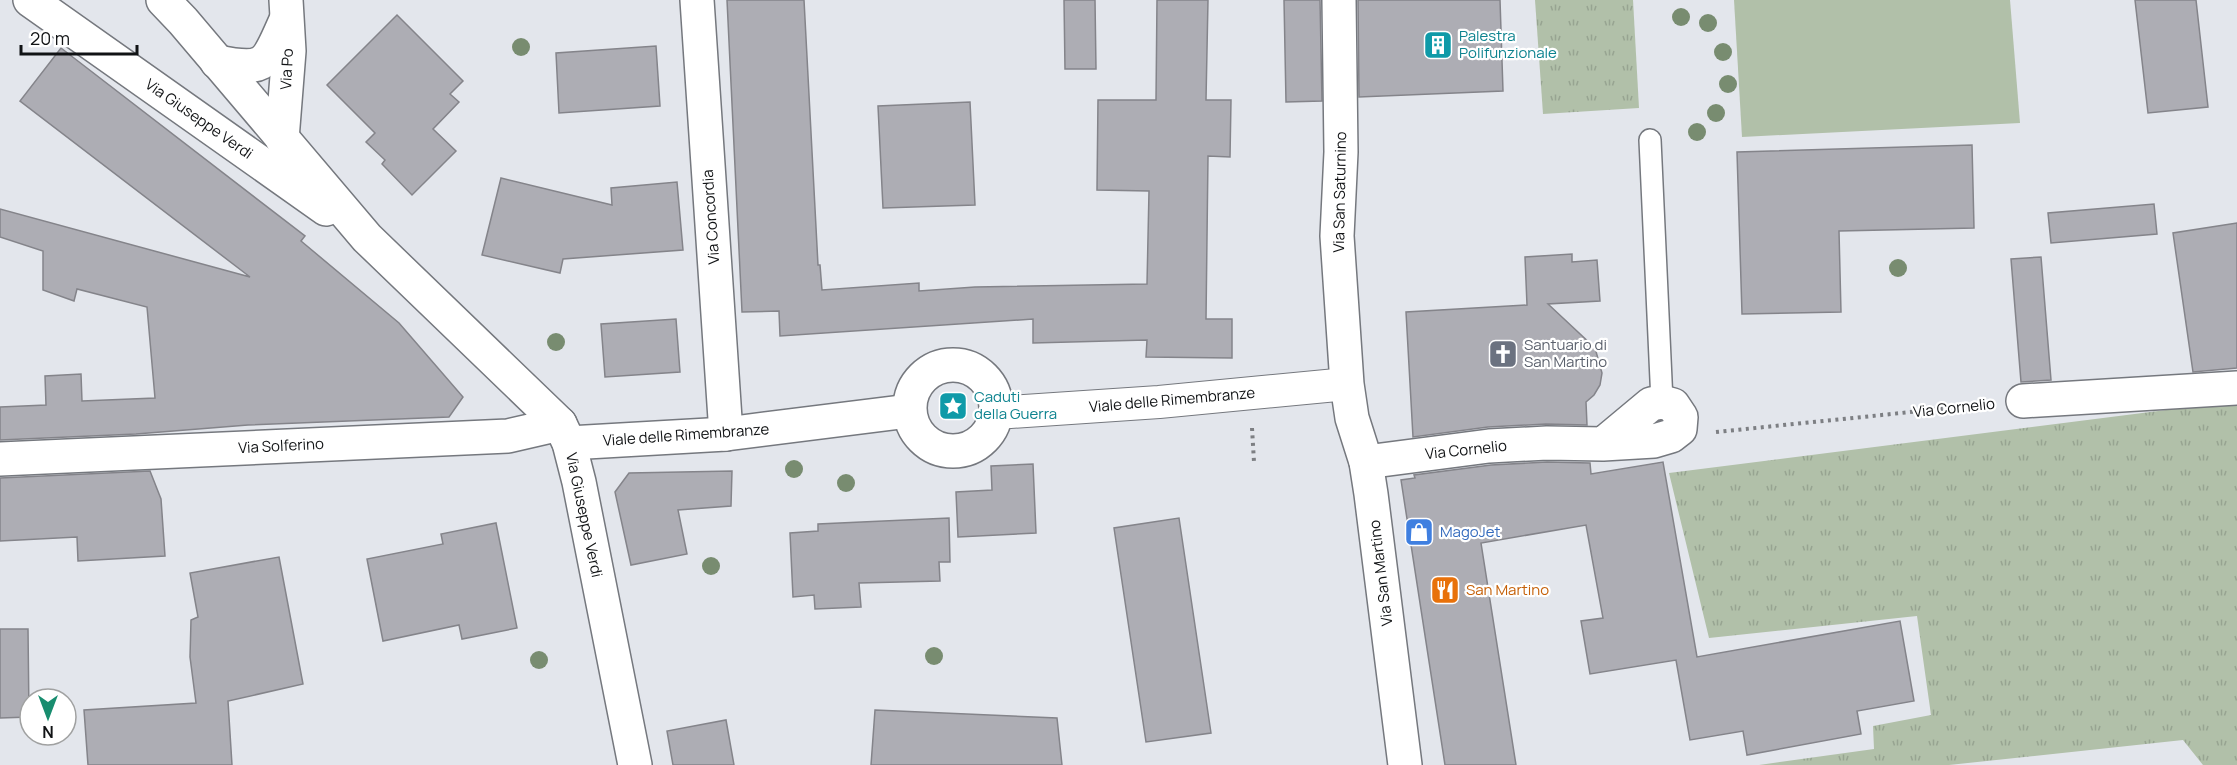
<svg xmlns="http://www.w3.org/2000/svg" width="2237" height="765" viewBox="0 0 2237 765" font-family="Manrope,sans-serif">
  <style>
    .grass { fill: url(#grass-tufts) }
    .pitch { fill: #b1c0a9 }
    .building { fill: #adadb4; stroke: #84848a; stroke-width: 1.5 }
    .lines { fill: none; stroke-linecap: round; stroke-linejoin: round }
    .service-casing { stroke: #75787e; stroke-width: 24 }
    .pedestrian-casing { stroke: #75787e; stroke-width: 34 }
    .minor-casing { stroke: #75787e; stroke-width: 36 }
    .path { stroke: #7d7f83; stroke-width: 4; stroke-dasharray: 3 4.5; stroke-linecap: butt }
    .service { stroke: #fff; stroke-width: 21 }
    .pedestrian { stroke: #fff; stroke-width: 32 }
    .minor { stroke: #fff; stroke-width: 33 }
    .tree { fill: #788c70 }
    .labels { text-anchor: middle; stroke-width: 4.5; stroke-linejoin: round; paint-order: stroke }
    .culture-label { font-size: 15px; fill: #0d838f; stroke: #fff; text-anchor: start }
    .street-label { font-size: 15px; fill: #111315; stroke: #fff }
    .worship-label { font-size: 15px; fill: #5b616d; stroke: #fff; text-anchor: start }
    .shop-label { font-size: 15px; fill: #366cbe; stroke: #fff; text-anchor: start }
    .food-label { font-size: 15px; fill: #c56008; stroke: #fff; text-anchor: start }
  </style>
  <defs>
    <pattern id="grass-tufts" width="24" height="20" patternUnits="userSpaceOnUse" patternTransform="scale(1.5)"><rect width="24" height="20" fill="#b1c0a9"/><path d="M3 7l-1-3M5 7V3M7 7l1-3M15 17l-1-3M17 17v-4M19 17l1-3" fill="none" stroke="#97a491"/></pattern>
  </defs>
  <rect width="100%" height="100%" fill="#e3e6ec"/>
  <g class="grass">
    <polygon points="1535,0 1633,0 1639,108 1543,114"/>
    <polygon points="2237,401 2237,765 2203,765 2183,740 1949,765 1759,765 1874,749 1873,726 1931,715 1917,616 1709,638 1669,473"/>
  </g>
  <polygon class="pitch" points="1734,0 2010,0 2020,123 1742,137"/>
  <g class="building">
    <polygon points="727,0 804,0 818,265 820,265 822,290 919,283 919,291 975,287 1147,284 1149,191 1097,190 1098,100 1156,100 1157,0 1208,0 1206,100 1231,100 1230,157 1208,156 1206,319 1232,319 1232,358 1146,357 1147,340 1033,343 1033,319 780,336 779,311 742,312"/>
    <polygon points="1064,0 1095,0 1096,69 1065,69"/>
    <polygon points="1284,0 1320,0 1322,101 1286,102"/>
    <polygon points="1358,0 1500,0 1503,91 1359,97"/>
    <polygon points="2135,0 2196,0 2208,107 2148,113"/>
    <polygon points="397,15 463,81 450,94 459,102 433,129 456,151 412,195 382,164 385,160 366,142 375,133 327,85"/>
    <polygon points="656,46 660,106 559,113 556,53"/>
    <polygon points="61,48 305,236 301,241 399,323 463,397 449,417 248,425 136,434 0,440 0,407 46,405 45,376 81,374 82,401 155,398 147,307 77,289 74,301 43,290 43,251 0,237 0,209 250,277 20,101"/>
    <polygon points="970,102 975,205 883,208 878,106"/>
    <polygon points="1972,145 1974,228 1839,231 1841,312 1742,314 1737,152"/>
    <polygon points="501,178 612,205 611,188 677,182 683,250 563,259 560,273 482,255"/>
    <polygon points="2154,204 2157,234 2051,243 2048,213"/>
    <polygon points="2237,223 2237,368 2193,372 2173,233"/>
    <polygon points="1572,254 1572,262 1597,260 1600,301 1548,304 1595,348 1602,373 1600,385 1594,395 1586,402 1587,425 1546,424 1488,427 1413,437 1406,312 1527,305 1525,257"/>
    <polygon points="2041,257 2051,380 2021,382 2011,259"/>
    <polygon points="676,319 680,372 605,377 601,324"/>
    <polygon points="1547,462 1590,463 1591,474 1663,462 1697,657 1900,621 1914,701 1857,711 1861,734 1747,755 1743,731 1690,740 1676,660 1590,674 1581,621 1603,618 1586,525 1481,543 1516,765 1445,765 1401,480 1415,478 1414,475 1491,465"/>
    <polygon points="1033,464 1036,533 958,537 956,492 992,490 991,466"/>
    <polygon points="150,471 161,499 165,556 78,561 77,537 0,541 0,478"/>
    <polygon points="732,471 731,506 678,510 687,554 631,565 615,492 629,473"/>
    <polygon points="949,518 950,562 939,562 940,581 859,583 861,607 815,609 814,595 793,597 790,533 818,531 818,524"/>
    <polygon points="1179,518 1211,733 1146,742 1114,528"/>
    <polygon points="496,523 517,628 462,639 459,625 383,641 367,559 443,544 441,534"/>
    <polygon points="279,557 303,684 228,701 232,765 88,765 84,710 196,703 190,657 191,620 198,617 190,573"/>
    <polygon points="0,629 28,629 29,717 0,718"/>
    <polygon points="875,710 1057,718 1062,765 871,765"/>
    <polygon points="726,720 734,765 673,765 667,731"/>
  </g>
  <g class="lines">
    <g class="service-casing">
      <polyline id="service" points="1650,140 1662,402"/>
    </g>
    <g class="pedestrian-casing">
      <polyline id="pedestrian" points="996,413 1159,402 1347,384"/>
    </g>
    <g class="minor-casing">
      <g id="minor">
        <polyline points="30,0 326,209"/>
        <polyline points="163,0 183,21 367,238 560,424 569,443 579,482 635,765"/>
        <polyline points="697,0 726,434"/>
        <polyline points="1339,0 1341,152 1337,236 1347,384 1352,418 1366,462 1371,494 1405,765"/>
        <path d="M217,62C268,72 266,64 286,20"/>
        <polyline points="282,139 289,51 286,0"/>
        <circle cx="953" cy="408" r="43"/>
        <polyline points="2023,401 2237,388"/>
        <polyline points="569,443 726,434 909,411"/>
        <polyline points="0,459 508,436 560,424"/>
        <polyline points="1366,462 1489,446 1547,443 1603,444 1654,441 1671,436 1680,429 1681,417 1673,405 1662,402 1651,404 1603,444"/>
      </g>
    </g>
    <g class="path">
      <polyline points="1252,428 1254,462"/>
      <polyline points="1716,432 1989,404"/>
    </g>
    <use href="#service" class="service"/>
    <use href="#pedestrian" class="pedestrian"/>
    <use href="#minor" class="minor"/>
  </g>
  <g class="tree">
    <circle cx="1681" cy="17" r="9"/>
    <circle cx="1708" cy="23" r="9"/>
    <circle cx="521" cy="47" r="9"/>
    <circle cx="1723" cy="52" r="9"/>
    <circle cx="1728" cy="84" r="9"/>
    <circle cx="1716" cy="113" r="9"/>
    <circle cx="1697" cy="132" r="9"/>
    <circle cx="1898" cy="268" r="9"/>
    <circle cx="556" cy="342" r="9"/>
    <circle cx="794" cy="469" r="9"/>
    <circle cx="846" cy="483" r="9"/>
    <circle cx="711" cy="566" r="9"/>
    <circle cx="934" cy="656" r="9"/>
    <circle cx="539" cy="660" r="9"/>
  </g>
  <defs>
    <g id="building-square" transform="scale(1.5)"><rect x="-9" y="-9" width="18" height="18" rx="4" fill="#0f9aa8" stroke="#fff"/><path d="M-4-6H4V6H1V3H-1V6H-4ZM-2.5-4.3h1.7v1.8h-1.7ZM.8-4.3h1.7v1.8H.8ZM-2.5-1h1.7V.8h-1.7ZM.8-1h1.7V.8H.8Z" fill="#fff"/></g>
    <g id="church-square" transform="scale(1.5)"><rect x="-9" y="-9" width="18" height="18" rx="4" fill="#6b7280" stroke="#fff"/><path d="M-1.2-6h2.4v3.5h3.3v2.4h-3.3V6h-2.4V-.1h-3.3v-2.4h3.3Z" fill="#fff"/></g>
    <g id="sight-square" transform="scale(1.5)"><rect x="-9" y="-9" width="18" height="18" rx="4" fill="#0f9aa8" stroke="#fff"/><path d="M0-6L1.8-2.2L6-1.7L2.9 1.2L3.7 5.4L0 3.3L-3.7 5.4L-2.9 1.2L-6-1.7L-1.8-2.2Z" fill="#fff"/></g>
    <g id="shop-square" transform="scale(1.5)"><rect x="-9" y="-9" width="18" height="18" rx="4" fill="#3f7fe0" stroke="#fff"/><path d="M-5-2.5h2.3a2.7 3.5 0 0 1 5.4 0H5L5.5 6h-11ZM-1.5-2.5h3a1.5 2.3 0 0 0-3 0Z" fill="#fff"/></g>
    <g id="restaurant-square" transform="scale(1.5)"><rect x="-9" y="-9" width="18" height="18" rx="4" fill="#e8710a" stroke="#fff"/><path d="M-5-6h1v4h1v-4h1v4h1v-4h1v5L-1.5 .5V6h-2V.5L-5-1ZM5-6V6H3V1.5H1.5Q1.5-4 5-6Z" fill="#fff"/></g>
  </defs>
  <g fill-rule="evenodd">
    <use href="#building-square" x="1438" y="45"/>
    <use href="#church-square" x="1503" y="354"/>
    <use href="#sight-square" x="953" y="406"/>
    <use href="#shop-square" x="1419" y="532"/>
    <use href="#restaurant-square" x="1445" y="590"/>
  </g>
  <g class="labels">
    <g class="culture-label">
      <text x="1459" y="41">Palestra<tspan x="1459" dy="17">Polifunzionale</tspan></text>
      <text x="974" y="402">Caduti<tspan x="974" dy="17">della Guerra</tspan></text>
    </g>
    <g class="street-label">
      <text transform="translate(287 69) rotate(-87)" y="5">Via Po</text>
      <text transform="translate(199 119) rotate(35)" y="5">Via Giuseppe Verdi</text>
      <text transform="translate(1340 192) rotate(-89)" y="5">Via San Saturnino</text>
      <text transform="translate(711 217) rotate(-94)" y="5">Via Concordia</text>
      <text transform="translate(1172 400) rotate(-5)" y="5">Viale delle Rimembranze</text>
      <text transform="translate(1954 408) rotate(-6)" y="5">Via Cornelio</text>
      <text transform="translate(686 435) rotate(-4)" y="5">Viale delle Rimembranze</text>
      <text transform="translate(281 446) rotate(-3)" y="5">Via Solferino</text>
      <text transform="translate(1466 450) rotate(-6)" y="5">Via Cornelio</text>
      <text transform="translate(584 515) rotate(78)" y="5">Via Giuseppe Verdi</text>
      <text transform="translate(1381 573) rotate(-97)" y="5">Via San Martino</text>
    </g>
    <g class="worship-label">
      <text x="1524" y="350">Santuario di<tspan x="1524" dy="17">San Martino</tspan></text>
    </g>
    <g class="shop-label">
      <text x="1440" y="537">MagoJet</text>
    </g>
    <g class="food-label">
      <text x="1466" y="595">San Martino</text>
    </g>
  </g>
  <g transform="translate(48 717) rotate(180)"><circle r="28" fill="#ffffff" stroke="#a0a1a1" stroke-width="1.5"/>
  <path d="M0-4.5L10 22L0 15L-10 22Z" fill="#188d6f"/>
  <text y="-9" font-size="16" font-weight="bold" text-anchor="middle" fill="#111315">N</text>
  </g>
  <path d="M21 45v9h116v-9" fill="none" stroke="#111315" stroke-width="3"/>
  <text x="30" y="45" font-size="18" fill="#111315" stroke="#ffffff" stroke-width="4.5" paint-order="stroke">20 m</text>
</svg>
